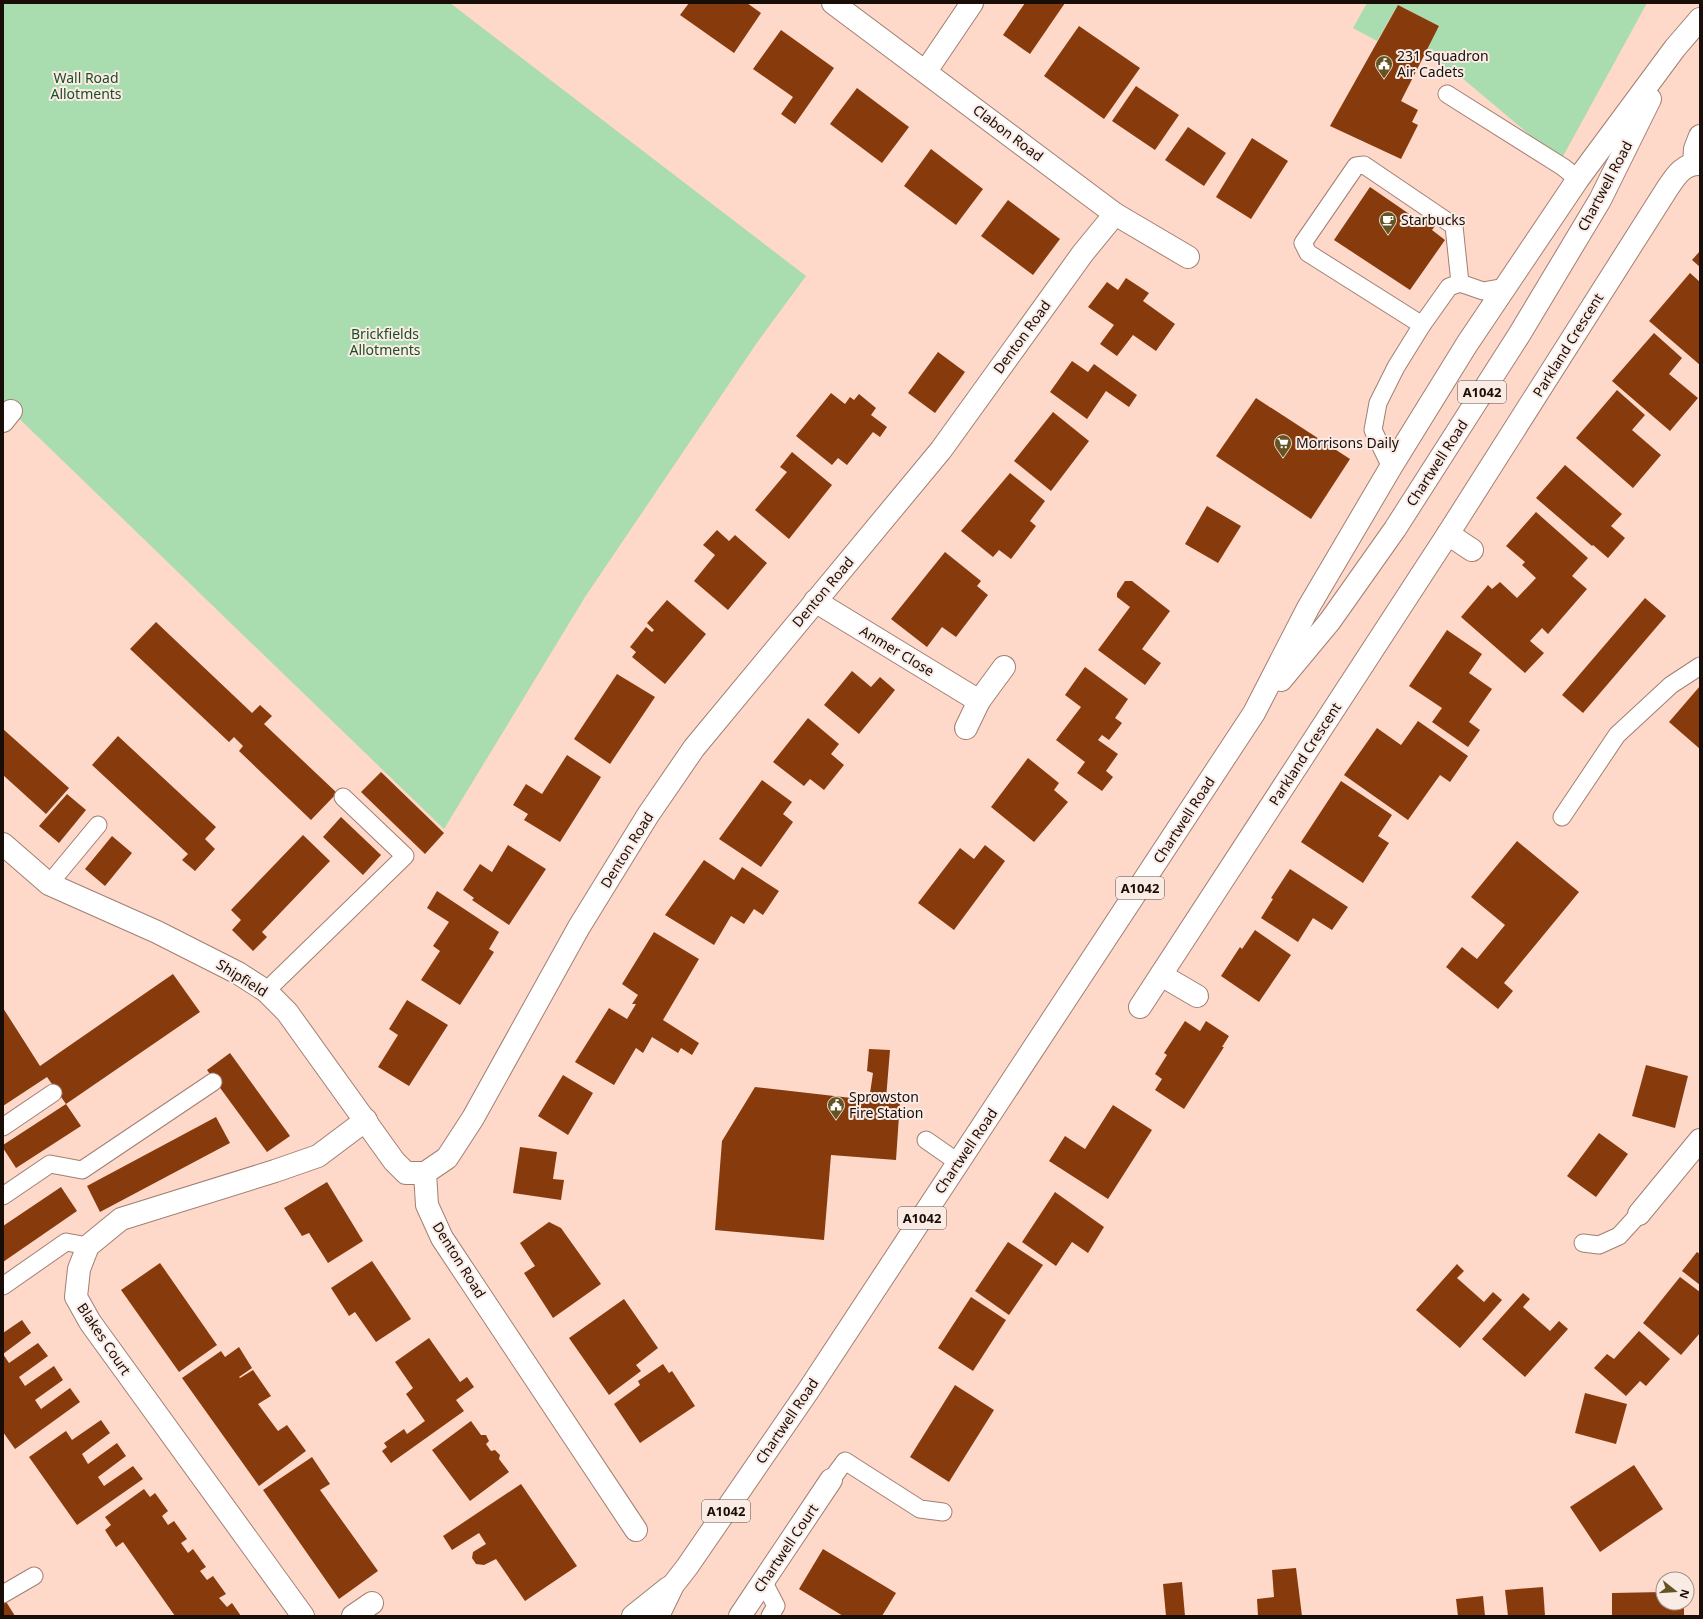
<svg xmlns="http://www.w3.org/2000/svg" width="1703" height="1619" viewBox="0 0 1703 1619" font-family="'Noto Sans',sans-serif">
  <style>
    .green { fill: #a9dcae }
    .building { fill: #873b0d }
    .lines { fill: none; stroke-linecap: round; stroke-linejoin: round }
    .service-casing { stroke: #a27f72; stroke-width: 19 }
    .minor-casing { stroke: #a27f72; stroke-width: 24 }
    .trunk-casing { stroke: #a27f72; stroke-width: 24 }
    .service { stroke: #fff; stroke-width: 17 }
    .minor { stroke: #fff; stroke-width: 22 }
    .trunk { stroke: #fff; stroke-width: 22 }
    .labels { text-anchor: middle; stroke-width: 4; stroke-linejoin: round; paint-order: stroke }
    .shield { fill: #faebe5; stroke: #5c504a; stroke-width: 1 }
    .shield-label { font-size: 13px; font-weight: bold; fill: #190d08 }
    .poi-label { font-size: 14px; fill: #190d08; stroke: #faebe5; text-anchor: start }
    .park-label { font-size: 14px; fill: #1a4e24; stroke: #faebe5 }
    .street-label { font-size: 14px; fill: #190d08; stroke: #faebe5 }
  </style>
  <rect width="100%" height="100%" fill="#fed8c9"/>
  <g class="green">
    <polygon points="3,3 450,3 806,276 756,344 585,597 444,829 3,403"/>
    <polygon points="1367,3 1647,3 1562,158 1543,146 1461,77 1424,56 1439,26 1398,5 1377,41 1353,28"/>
  </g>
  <g class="building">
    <polygon points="689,3 747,3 761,13 734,53 680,15"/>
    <polygon points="1025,3 1065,3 1030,54 1003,35"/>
    <polygon points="1398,5 1439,26 1401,101 1418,110 1412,122 1418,125 1401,159 1330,126"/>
    <polygon points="1079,26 1140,68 1104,119 1044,76"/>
    <polygon points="781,30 834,68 795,124 781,114 793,97 753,69"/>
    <polygon points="1136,86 1179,115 1155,150 1112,121"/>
    <polygon points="857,88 909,127 882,163 830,124"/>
    <polygon points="1188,127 1226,153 1204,186 1165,160"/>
    <polygon points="1252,138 1288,161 1251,219 1216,197"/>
    <polygon points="931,149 983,189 956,225 904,186"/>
    <polygon points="1370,187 1418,220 1424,212 1438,222 1432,230 1445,240 1410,290 1334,240"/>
    <polygon points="1008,200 1060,239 1033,275 981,236"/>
    <polygon points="1700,251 1700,267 1692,260"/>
    <polygon points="1690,273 1700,282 1700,365 1649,321"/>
    <polygon points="1126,278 1149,293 1143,301 1175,324 1156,351 1133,335 1117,356 1100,344 1114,325 1088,307 1107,282 1118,290"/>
    <polygon points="1654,333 1682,358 1669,374 1698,398 1670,431 1612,381"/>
    <polygon points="938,352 965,372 935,413 908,393"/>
    <polygon points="1072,361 1088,372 1094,364 1137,395 1129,407 1106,391 1087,419 1050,392"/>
    <polygon points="1617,390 1645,415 1632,430 1661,455 1633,488 1576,438"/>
    <polygon points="831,393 845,404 850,397 854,400 859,394 876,408 871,415 887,427 880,437 873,432 847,465 838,458 832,465 796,436"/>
    <polygon points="1256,398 1350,459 1311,519 1216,456"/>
    <polygon points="1053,412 1089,441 1051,491 1014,461"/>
    <polygon points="792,452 832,485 789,539 755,510 787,472 780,467"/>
    <polygon points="1565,465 1622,514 1611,526 1625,538 1608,558 1593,545 1592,546 1536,498"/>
    <polygon points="1010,473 1045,501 1030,521 1036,526 1011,559 999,550 993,557 961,531"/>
    <polygon points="1207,506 1241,526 1218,563 1185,544"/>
    <polygon points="1536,512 1588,558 1572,576 1587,589 1548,634 1542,628 1530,641 1544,653 1525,673 1461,617 1488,585 1492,589 1500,582 1517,598 1536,578 1522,565 1525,562 1506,546"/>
    <polygon points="717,530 729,541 735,535 767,563 728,610 694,581 715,555 703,545"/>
    <polygon points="945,552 981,581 977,586 988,595 956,637 942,627 927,647 891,619"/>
    <polygon points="1125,581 1132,581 1170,611 1142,649 1161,663 1145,685 1098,650 1130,607 1117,597 1117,593"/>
    <polygon points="1645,598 1666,616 1583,713 1562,695"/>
    <polygon points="667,600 706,634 665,684 632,657 636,652 630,647 646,627 652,632 654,630 647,623"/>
    <polygon points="156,622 252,713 260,705 272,716 264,724 337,793 311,820 239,751 243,746 234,737 229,742 130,649"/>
    <polygon points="1447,630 1482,654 1469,673 1492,689 1469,722 1480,730 1468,747 1432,722 1442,708 1409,686"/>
    <polygon points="1085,667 1128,699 1115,718 1122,723 1109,740 1102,735 1098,740 1118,754 1106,771 1113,777 1102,791 1077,773 1085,762 1056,740 1081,707 1065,695"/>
    <polygon points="852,671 871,687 880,677 895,690 859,734 824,705"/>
    <polygon points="617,674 655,697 610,764 574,739"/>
    <polygon points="1700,686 1700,749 1669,722"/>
    <polygon points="808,718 839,744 831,754 844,765 824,790 810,779 804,786 773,762"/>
    <polygon points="1418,721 1468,756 1450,782 1440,775 1408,820 1344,775 1377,728 1401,745"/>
    <polygon points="3,729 69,788 46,814 3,775"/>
    <polygon points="118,736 216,827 205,839 215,849 195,871 182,860 188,854 92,765"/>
    <polygon points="567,755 601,777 560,842 524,820 528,814 513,805 526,784 542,794"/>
    <polygon points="1028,758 1059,783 1054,790 1068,802 1034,842 991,807"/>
    <polygon points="381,772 444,833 425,854 361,792"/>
    <polygon points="762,780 792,802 783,814 793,822 761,867 719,839"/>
    <polygon points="1341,781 1392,815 1378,836 1389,843 1363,883 1301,842"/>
    <polygon points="67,794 86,810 59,843 39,826"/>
    <polygon points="341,817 381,855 363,875 323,837"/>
    <polygon points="303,835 330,861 262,932 267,937 253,951 232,930 241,920 231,910"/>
    <polygon points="112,836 132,853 105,886 85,869"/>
    <polygon points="1517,841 1579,892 1504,983 1513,991 1498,1009 1446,967 1462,947 1477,959 1505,925 1471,897"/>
    <polygon points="508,845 546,869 509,925 472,900 474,898 463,890 480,864 492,872"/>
    <polygon points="985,845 1005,861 954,930 918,903 960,848 974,859"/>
    <polygon points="704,860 734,880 742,867 779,891 763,915 754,909 744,924 731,916 714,945 665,915"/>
    <polygon points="1290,869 1348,907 1332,930 1313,918 1298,942 1261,918 1273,899 1271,898"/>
    <polygon points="437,891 499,932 489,949 494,952 460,1005 421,980 440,951 433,946 449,922 427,908"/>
    <polygon points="1255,930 1291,955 1259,1002 1221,976 1240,947 1242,949"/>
    <polygon points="654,932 699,959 663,1020 699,1043 692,1055 681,1048 678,1053 652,1037 643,1053 636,1048 614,1085 575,1062 609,1008 627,1019 636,1004 632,1004 638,995 622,984"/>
    <polygon points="173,974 200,1012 66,1104 81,1126 16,1168 3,1148 3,1145 66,1104 47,1077 3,1106 3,1008 40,1066"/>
    <polygon points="407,1000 448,1025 409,1086 378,1067 398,1035 389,1029"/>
    <polygon points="1185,1021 1200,1031 1206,1021 1229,1036 1222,1047 1224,1047 1184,1109 1155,1090 1162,1079 1155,1074 1167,1055 1164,1053"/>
    <polygon points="869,1049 890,1050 886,1099 900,1101 896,1160 831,1155 824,1240 715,1230 722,1141 755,1087 869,1100 873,1073 867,1071"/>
    <polygon points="230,1053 290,1136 267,1152 207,1070"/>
    <polygon points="1646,1065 1688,1076 1675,1128 1632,1116"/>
    <polygon points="563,1075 593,1093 568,1135 538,1116"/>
    <polygon points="1113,1105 1152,1130 1108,1199 1049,1161 1065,1136 1085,1149"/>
    <polygon points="216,1117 230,1143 100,1212 87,1186"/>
    <polygon points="1599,1133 1628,1154 1596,1197 1567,1176"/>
    <polygon points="520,1147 557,1152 553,1179 564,1180 561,1200 513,1193"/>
    <polygon points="327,1182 363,1241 328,1263 309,1233 302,1236 284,1208"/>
    <polygon points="61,1187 77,1211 3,1262 3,1226"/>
    <polygon points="1055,1192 1104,1227 1088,1253 1072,1242 1056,1266 1022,1242"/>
    <polygon points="549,1222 561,1228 601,1284 553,1318 524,1273 535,1266 520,1243"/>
    <polygon points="1008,1242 1043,1265 1009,1315 975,1291"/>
    <polygon points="1697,1252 1700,1254 1700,1285 1682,1271"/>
    <polygon points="372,1261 411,1319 376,1342 355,1312 349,1316 331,1288"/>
    <polygon points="160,1263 217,1345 179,1372 121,1290"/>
    <polygon points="1457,1264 1464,1271 1457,1278 1484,1302 1493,1292 1502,1300 1460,1348 1416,1310"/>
    <polygon points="1680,1277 1700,1292 1700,1333 1681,1355 1643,1323"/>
    <polygon points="1523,1293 1530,1299 1523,1307 1550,1331 1559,1321 1568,1329 1525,1377 1482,1339"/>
    <polygon points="971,1297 1006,1320 973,1371 938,1348"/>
    <polygon points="624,1299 658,1348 636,1365 641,1371 609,1395 569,1338"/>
    <polygon points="22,1320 31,1333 3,1354 9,1363 38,1343 48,1356 19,1377 25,1386 54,1366 63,1380 35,1400 41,1409 70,1388 80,1402 15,1449 3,1432 3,1333"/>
    <polygon points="1639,1331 1670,1359 1646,1386 1640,1381 1626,1396 1594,1368 1607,1354 1614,1359"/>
    <polygon points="429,1338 460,1382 467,1377 474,1387 456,1400 464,1411 391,1463 382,1451 387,1447 384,1443 404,1429 407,1434 425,1421 406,1394 413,1388 395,1362"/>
    <polygon points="239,1347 252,1368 239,1377 240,1378 253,1370 271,1396 258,1404 278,1431 287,1425 306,1451 259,1486 182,1378 221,1351 225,1357"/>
    <polygon points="663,1364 669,1373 672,1371 695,1406 640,1443 614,1404 640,1385 638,1381"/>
    <polygon points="955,1385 994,1410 949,1482 910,1457"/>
    <polygon points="1585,1393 1627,1404 1616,1444 1575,1433"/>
    <polygon points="101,1420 110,1433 82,1454 88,1464 117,1443 126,1456 98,1477 104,1486 133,1466 143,1479 77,1525 29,1457 66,1431 72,1440"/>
    <polygon points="471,1421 481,1435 486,1435 489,1441 486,1444 491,1451 495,1450 500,1455 499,1459 509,1472 470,1501 432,1450"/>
    <polygon points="312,1457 330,1484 320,1490 378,1571 339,1599 263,1490"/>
    <polygon points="1634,1465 1663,1509 1600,1552 1570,1507"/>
    <polygon points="521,1484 577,1566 525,1601 496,1559 484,1565 476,1564 472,1558 473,1552 486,1544 479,1533 452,1550 443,1536"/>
    <polygon points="144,1489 150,1497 155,1493 168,1511 162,1516 168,1525 174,1521 187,1539 181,1543 188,1553 193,1549 206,1567 200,1571 207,1580 213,1576 226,1594 219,1598 227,1607 232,1603 241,1616 175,1616 123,1542 116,1547 105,1530 111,1525 105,1517"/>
    <polygon points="823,1549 896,1593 882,1616 843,1616 799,1589"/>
    <polygon points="1296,1568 1302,1616 1258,1616 1257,1599 1274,1597 1272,1570"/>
    <polygon points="1182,1582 1185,1616 1166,1616 1163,1584"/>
    <polygon points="1543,1587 1545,1616 1508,1616 1505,1590"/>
    <polygon points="1663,1592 1663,1603 1684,1603 1684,1616 1612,1616 1612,1593"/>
    <polygon points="1483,1596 1485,1616 1458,1616 1456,1599"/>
    <polygon points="5,1600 15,1616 3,1616 3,1601"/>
  </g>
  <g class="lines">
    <g class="service-casing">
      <g id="service">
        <polyline points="1447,94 1563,167 1578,179"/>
        <polyline points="1422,325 1308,253 1303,243 1356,166 1364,165 1454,226 1460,283"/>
        <polyline points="1391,467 1373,430 1378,403 1396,367 1422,325 1449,287 1460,283 1483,291 1505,287"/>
        <polyline points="1562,817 1617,735 1671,685 1700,666"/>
        <polyline points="49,884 98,825"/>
        <polyline points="266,991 405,856 343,797"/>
        <polyline points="3,1127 53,1093"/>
        <polyline points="926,1140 959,1163"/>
        <polyline points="3,1196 50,1164 82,1170 213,1082"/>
        <polyline points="1583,1243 1599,1245 1619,1236 1639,1214"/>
        <polyline points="3,1286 66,1242 88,1246"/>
        <polyline points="831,1480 845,1461 920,1509 943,1512"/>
        <polyline points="763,1581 776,1606 770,1616"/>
        <polyline points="3,1594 34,1576"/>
      </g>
    </g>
    <g class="minor-casing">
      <g id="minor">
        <polyline points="833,3 1115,214 1188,257"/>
        <polyline points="926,71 972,3"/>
        <polyline points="1694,164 1695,149 1700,136"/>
        <polyline points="3,421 11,411"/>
        <polyline points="1448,534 1472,550"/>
        <polyline points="815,601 979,701 1004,667"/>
        <polyline points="966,728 979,701"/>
        <polyline points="3,844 49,884 157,932 238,973 266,991 287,1012 394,1161 406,1173 425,1173"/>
        <polyline points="1161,975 1197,996"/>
        <path d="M1140,1007L1448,534L1667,189C1675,177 1683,163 1700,164"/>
        <polyline points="1639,1214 1700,1140"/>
        <polyline points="636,1530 442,1238 427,1205 425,1173 447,1158 473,1118 579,927 648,815 694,748 941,450 1083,253 1115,214"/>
        <polyline points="303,1616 90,1322 76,1297 79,1269 88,1246 121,1219 275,1171 318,1156 366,1120"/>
        <polyline points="353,1616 372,1603"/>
        <polyline points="740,1616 831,1480"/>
      </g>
    </g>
    <g class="trunk-casing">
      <g id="trunk">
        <polyline points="1281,680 1330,621 1395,529 1519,335 1600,200 1650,99"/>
        <polyline points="633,1616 668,1588"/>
        <polyline points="658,1616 673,1585 687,1567 808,1391 1254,713 1308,608 1391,467 1467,344 1578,179 1675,48 1700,19"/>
      </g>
    </g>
    <use href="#service" class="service"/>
    <use href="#minor" class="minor"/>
    <use href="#trunk" class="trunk"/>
  </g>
  <defs>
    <g id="civic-pin" transform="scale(0.9)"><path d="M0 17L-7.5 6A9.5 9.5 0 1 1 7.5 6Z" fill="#655422" stroke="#faebe5"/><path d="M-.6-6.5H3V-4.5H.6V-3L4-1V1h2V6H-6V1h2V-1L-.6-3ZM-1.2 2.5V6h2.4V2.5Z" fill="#fff"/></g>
    <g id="cafe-pin" transform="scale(0.9)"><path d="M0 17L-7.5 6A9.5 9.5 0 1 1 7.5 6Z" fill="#655422" stroke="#faebe5"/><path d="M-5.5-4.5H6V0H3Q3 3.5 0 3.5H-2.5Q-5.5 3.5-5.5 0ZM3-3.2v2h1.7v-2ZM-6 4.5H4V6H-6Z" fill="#fff"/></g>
    <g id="supermarket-pin" transform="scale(0.9)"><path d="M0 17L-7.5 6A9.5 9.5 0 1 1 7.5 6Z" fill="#655422" stroke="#faebe5"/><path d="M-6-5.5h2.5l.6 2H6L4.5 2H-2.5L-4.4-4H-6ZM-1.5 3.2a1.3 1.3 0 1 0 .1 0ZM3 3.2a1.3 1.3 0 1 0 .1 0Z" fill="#fff"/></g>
  </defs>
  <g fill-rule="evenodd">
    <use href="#civic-pin" x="1384" y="64"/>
    <use href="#cafe-pin" x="1388" y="220"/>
    <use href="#supermarket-pin" x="1283" y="443"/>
    <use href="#civic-pin" x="836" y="1105"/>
  </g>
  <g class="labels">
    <g class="shield">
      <rect x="1458" y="381" width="48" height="22" rx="3"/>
      <rect x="1116" y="877" width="48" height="22" rx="3"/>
      <rect x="898" y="1207" width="48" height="22" rx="3"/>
      <rect x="702" y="1500" width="48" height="22" rx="3"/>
    </g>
    <g class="shield-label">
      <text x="1482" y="397">A1042</text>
      <text x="1140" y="893">A1042</text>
      <text x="922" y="1223">A1042</text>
      <text x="726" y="1516">A1042</text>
    </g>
    <g class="poi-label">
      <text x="1397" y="61">231 Squadron<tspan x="1397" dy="16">Air Cadets</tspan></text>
      <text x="1401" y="225">Starbucks</text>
      <text x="1296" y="448">Morrisons Daily</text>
      <text x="849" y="1102">Sprowston<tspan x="849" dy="16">Fire Station</tspan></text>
    </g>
    <g class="park-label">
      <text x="86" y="83">Wall Road<tspan x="86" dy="16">Allotments</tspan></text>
      <text x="385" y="339">Brickfields<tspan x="385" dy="16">Allotments</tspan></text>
    </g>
    <g class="street-label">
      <text transform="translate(1008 133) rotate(37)" y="5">Clabon Road</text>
      <text transform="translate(1605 186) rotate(-62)" y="5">Chartwell Road</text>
      <text transform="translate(1022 337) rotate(-54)" y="5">Denton Road</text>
      <text transform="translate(1568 345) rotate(-58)" y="5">Parkland Crescent</text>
      <text transform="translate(1437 463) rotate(-57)" y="5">Chartwell Road</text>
      <text transform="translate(823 592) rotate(-50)" y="5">Denton Road</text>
      <text transform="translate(897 651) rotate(31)" y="5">Anmer Close</text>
      <text transform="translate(1305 754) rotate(-57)" y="5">Parkland Crescent</text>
      <text transform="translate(1184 820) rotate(-57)" y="5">Chartwell Road</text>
      <text transform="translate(627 850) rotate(-58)" y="5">Denton Road</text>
      <text transform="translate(242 978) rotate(32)" y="5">Shipfield</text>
      <text transform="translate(966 1151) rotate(-56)" y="5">Chartwell Road</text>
      <text transform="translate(459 1260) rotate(58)" y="5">Denton Road</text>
      <text transform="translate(104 1339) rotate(56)" y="5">Blakes Court</text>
      <text transform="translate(787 1421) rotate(-56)" y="5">Chartwell Road</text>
      <text transform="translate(786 1548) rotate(-56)" y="5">Chartwell Court</text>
    </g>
  </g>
  <rect width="1703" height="1619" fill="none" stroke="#190d08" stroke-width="8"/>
  <g transform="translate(1675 1591) rotate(107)"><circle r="19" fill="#faebe5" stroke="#a0928d"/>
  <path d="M0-3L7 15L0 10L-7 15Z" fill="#655422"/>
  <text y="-6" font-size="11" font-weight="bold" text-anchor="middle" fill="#190d08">N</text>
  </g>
</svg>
